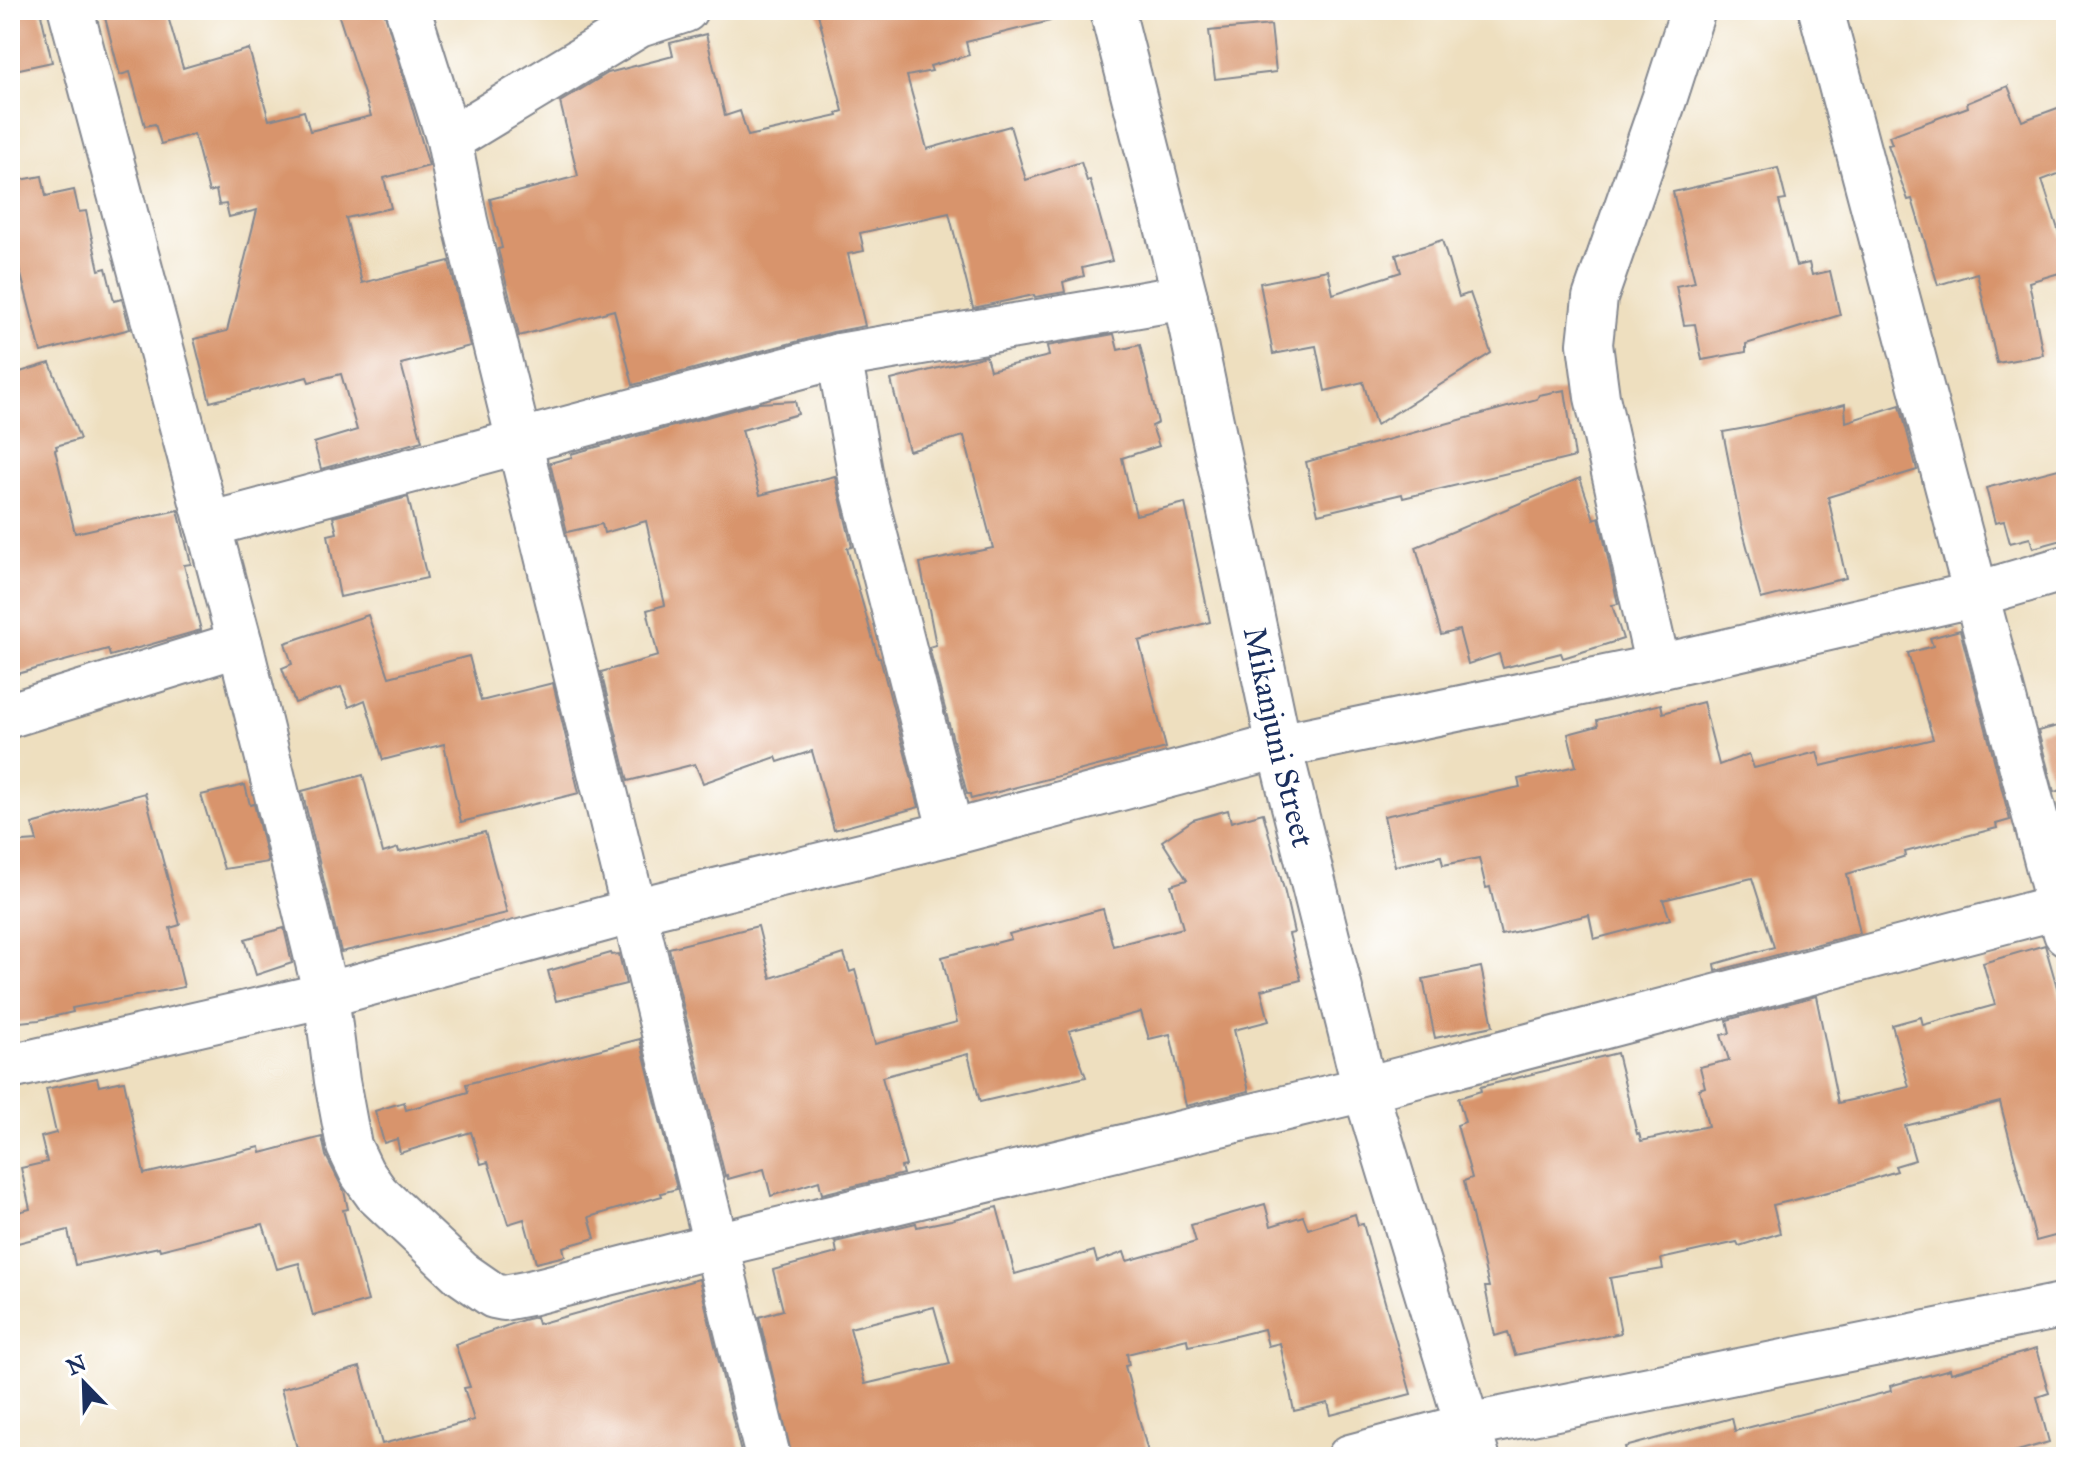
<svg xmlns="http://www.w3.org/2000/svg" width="2076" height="1467" viewBox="0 0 2076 1467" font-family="'IM FELL Great Primer',serif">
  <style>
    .building { fill: #d8946c; fill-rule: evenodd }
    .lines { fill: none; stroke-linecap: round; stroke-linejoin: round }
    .minor-casing { stroke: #84878e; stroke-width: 48 }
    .minor { stroke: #fff; stroke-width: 44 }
    .labels { text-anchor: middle; stroke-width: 6; stroke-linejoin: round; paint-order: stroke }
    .street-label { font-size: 32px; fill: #1b2f5e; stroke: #fff }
  </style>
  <rect width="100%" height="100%" fill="#fff"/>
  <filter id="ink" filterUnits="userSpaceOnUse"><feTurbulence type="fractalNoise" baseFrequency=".0125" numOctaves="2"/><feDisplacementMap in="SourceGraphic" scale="16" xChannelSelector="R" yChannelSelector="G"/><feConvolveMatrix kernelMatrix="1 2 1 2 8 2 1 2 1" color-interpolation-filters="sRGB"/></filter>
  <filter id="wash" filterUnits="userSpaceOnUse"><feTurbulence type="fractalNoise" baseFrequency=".006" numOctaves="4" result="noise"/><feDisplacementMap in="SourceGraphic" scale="32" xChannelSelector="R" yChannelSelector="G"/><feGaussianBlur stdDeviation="1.8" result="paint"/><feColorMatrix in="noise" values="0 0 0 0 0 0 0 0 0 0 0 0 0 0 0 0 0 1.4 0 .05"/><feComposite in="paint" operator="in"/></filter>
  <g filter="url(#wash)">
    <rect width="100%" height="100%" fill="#eedfbf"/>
    <g id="blocks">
      <g class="building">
        <polygon points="10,10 40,10 52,62 10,71"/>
        <polygon points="103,10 166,10 183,68 249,49 269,120 304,111 310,131 371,116 337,10 384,10 429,166 384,178 391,208 346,218 362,283 449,261 470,346 401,364 422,441 321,469 314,443 357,430 341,374 309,382 307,377 210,402 194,339 227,331 257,210 229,217 226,204 219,205 216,190 209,192 194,134 161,144 155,124 145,126 130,72 120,75"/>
        <polygon points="817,10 1048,10 1050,21 966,42 969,55 930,66 932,71 907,76 927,149 1010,126 1026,180 1081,162 1087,181 1090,180 1112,261 1082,268 1084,276 1063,282 1065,292 1035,297 1034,295 973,308 949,213 860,233 864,251 848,254 865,326 833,332 633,385 614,310 519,336 498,249 502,248 490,199 578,176 560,102 608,73 673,56 670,43 706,34 725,116 740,111 748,136 838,116 837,113 843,111"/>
        <polygon points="1271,25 1276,72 1215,79 1209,31"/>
        <polygon points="2008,86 2022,121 2066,105 2066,171 2042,180 2066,254 2066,271 2029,282 2043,355 1997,363 1977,273 1938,285 1912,199 1908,200 1888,145 1892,144 1889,136 1968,107 1967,103"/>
        <polygon points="1778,168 1786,200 1779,201 1796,266 1809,263 1812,275 1830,271 1840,315 1746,344 1746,352 1702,360 1695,324 1684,325 1676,286 1695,282 1673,192"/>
        <polygon points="42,176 46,196 74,190 79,212 86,211 99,270 106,268 114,301 122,299 130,329 41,352 18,263 10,264 10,182"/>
        <polygon points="1442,240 1459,297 1470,293 1491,353 1376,425 1363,382 1325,391 1316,346 1273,354 1260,283 1328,270 1333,294 1401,272 1396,255"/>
        <polygon points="1114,334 1118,350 1140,345 1158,423 1152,426 1159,446 1122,458 1136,515 1185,503 1210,622 1139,641 1166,748 971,799 970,794 967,794 929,647 936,645 920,563 993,548 964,436 909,451 891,380 986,356 990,370 1049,356 1047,346"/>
        <polygon points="50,363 80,439 56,446 57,449 55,450 75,533 178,510 191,564 184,565 201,630 110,656 108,649 10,676 10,375"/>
        <polygon points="1565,390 1575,457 1403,498 1402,494 1318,514 1306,462 1537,399 1539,395"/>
        <polygon points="795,401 798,414 742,430 760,495 835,476 852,547 847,548 878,658 880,658 919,807 834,830 812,751 778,762 776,757 703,783 695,764 628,781 601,672 658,656 647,610 665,605 646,521 604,533 602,524 567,532 550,463 572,457 571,454 758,403"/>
        <polygon points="1845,404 1846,422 1900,405 1917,470 1828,497 1846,578 1761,599 1741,524 1723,432 1763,425"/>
        <polygon points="2066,467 2066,539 2033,548 2030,538 2010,543 2004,521 1995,523 1986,488"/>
        <polygon points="1580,478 1594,519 1599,517 1618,604 1612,605 1623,639 1563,658 1561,653 1503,668 1499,654 1468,664 1459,630 1441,635 1416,547"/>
        <polygon points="408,497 427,578 340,597 328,535 337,533 333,517"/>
        <polygon points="368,615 389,677 469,656 481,701 553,683 579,793 461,822 444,744 383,760 365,700 349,707 341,687 295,703 282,668 292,664 285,643"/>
        <polygon points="1960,630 2010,820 1996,824 1997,828 1905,852 1906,856 1847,874 1860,933 1716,971 1715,964 1774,947 1752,878 1663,900 1670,919 1594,939 1589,915 1501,935 1490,887 1486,888 1479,858 1443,865 1441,856 1395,866 1384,816 1520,787 1518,779 1576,766 1568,734 1598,726 1597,720 1661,704 1663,713 1703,702 1719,765 1749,754 1754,768 1817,752 1821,766 1933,739 1908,653 1933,646 1930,638"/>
        <polygon points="2066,724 2066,789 2054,792 2038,731"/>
        <polygon points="363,775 383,853 398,848 399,852 485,832 507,913 341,952 302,791"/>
        <polygon points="245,785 250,805 254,804 268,862 224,869 201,795"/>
        <polygon points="145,793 180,925 170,928 184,987 72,1008 73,1012 39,1020 10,1023 10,843 37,841 32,824"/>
        <polygon points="1228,810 1231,822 1263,813 1285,893 1294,933 1289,934 1301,980 1261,990 1269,1021 1234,1030 1249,1091 1186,1106 1170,1034 1149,1039 1141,1012 1069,1031 1086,1077 980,1102 968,1054 882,1077 906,1166 901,1167 903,1174 822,1194 819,1181 771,1196 764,1169 728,1179 727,1175 725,1176 669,948 758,926 771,978 844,954 850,972 855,970 875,1044 957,1022 942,957 1011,939 1009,934 1103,909 1113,946 1183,928 1171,885 1187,880 1162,841 1193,820"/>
        <polygon points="284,928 292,963 256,975 245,939"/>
        <polygon points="2045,945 2066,1019 2066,1233 2036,1241 2000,1102 1905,1126 1915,1160 1895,1166 1897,1171 1832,1191 1773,1205 1780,1233 1739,1246 1737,1242 1661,1259 1663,1269 1610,1278 1621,1333 1515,1355 1508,1332 1495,1336 1485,1287 1489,1287 1464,1181 1472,1178 1457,1125 1465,1122 1458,1098 1481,1091 1480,1087 1617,1053 1637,1134 1639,1133 1641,1141 1708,1126 1699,1089 1705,1087 1700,1067 1729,1060 1721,1035 1730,1033 1727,1020 1816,996 1838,1103 1909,1087 1892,1025 1921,1017 1923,1025 1995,1005 1983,963"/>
        <polygon points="611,953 612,955 619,954 626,984 556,1001 548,971"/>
        <polygon points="1481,967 1493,1026 1435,1038 1423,979"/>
        <polygon points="640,1039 677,1189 661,1193 662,1196 589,1217 595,1238 563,1247 565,1256 536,1263 524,1219 508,1224 488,1162 481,1164 471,1132 400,1153 397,1139 384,1143 375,1111 404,1102 406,1110 468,1092 466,1084"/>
        <polygon points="97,1078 99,1086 124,1081 144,1174 260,1147 261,1153 322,1137 326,1156 344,1191 348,1209 343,1210 368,1301 313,1316 299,1263 277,1269 263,1224 160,1250 159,1247 75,1265 68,1230 10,1245 10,1214 30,1209 21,1168 47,1162 41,1137 56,1133 46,1089"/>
        <path d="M1265,1204L1271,1226L1303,1216L1308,1229L1355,1214L1358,1225L1363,1224L1411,1394L1331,1415L1328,1403L1294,1411L1280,1343L1268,1346L1264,1329L1219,1340L1188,1346L1187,1339L1127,1354L1129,1365L1125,1366L1148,1452L1131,1457H792L759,1317L783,1310L773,1270L837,1253L835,1242L916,1223L917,1227L951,1220L997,1207L1015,1274L1094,1251L1097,1262L1124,1252L1127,1261L1196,1242L1191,1225ZM934,1307L950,1364L865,1384L850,1328Z"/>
        <polygon points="699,1279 742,1457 302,1457 299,1447 297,1448 281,1389 360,1367 382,1444 474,1420 464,1388 470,1387 455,1344 523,1320 536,1317 538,1324"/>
        <polygon points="2036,1349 2049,1393 2037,1397 2049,1442 1996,1457 1627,1457 1625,1447 1732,1418 1735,1431 1891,1391 1890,1386 1950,1369 1951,1373"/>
      </g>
    </g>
  </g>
  <g filter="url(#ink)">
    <use href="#blocks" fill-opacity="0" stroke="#84878e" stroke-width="2"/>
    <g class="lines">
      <g class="minor-casing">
        <g id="minor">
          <polyline points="71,10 240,644 326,995 337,1081 349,1146 362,1173 377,1194 461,1273 494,1296 504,1298 530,1293 716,1245 1365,1089 2066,905"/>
          <polyline points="408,10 449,140 465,221 768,1457"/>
          <path id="s1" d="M1112,10L1185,297L1279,746L1365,1089L1477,1457"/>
          <polyline points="1821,10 2066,933"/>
          <polyline points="449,140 639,25 685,10"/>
          <polyline points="839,356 863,488 951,833"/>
          <polyline points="208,525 839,356 1185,297"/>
          <polyline points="1658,667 1597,397 1590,344 1595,298 1665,97 1693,10"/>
          <polyline points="10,715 240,644"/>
          <polyline points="10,1067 326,995 634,911 951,833 1279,746 1658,667 1977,594 2066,568"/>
          <polyline points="1350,1457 1467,1426 2066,1305"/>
        </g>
      </g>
      <use href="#minor" class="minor"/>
    </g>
  </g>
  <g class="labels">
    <g class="street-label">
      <text dy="11" stroke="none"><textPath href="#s1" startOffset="746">Mikanjuni Street</textPath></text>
    </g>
  </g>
  <rect width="2076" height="1467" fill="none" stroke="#fff" stroke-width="40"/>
  <g transform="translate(84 1383) rotate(337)" stroke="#ffffff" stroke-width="6" paint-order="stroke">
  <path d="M0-6L14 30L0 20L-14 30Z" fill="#1b2f5e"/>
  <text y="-12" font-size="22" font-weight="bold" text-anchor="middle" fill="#1b2f5e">N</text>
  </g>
</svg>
